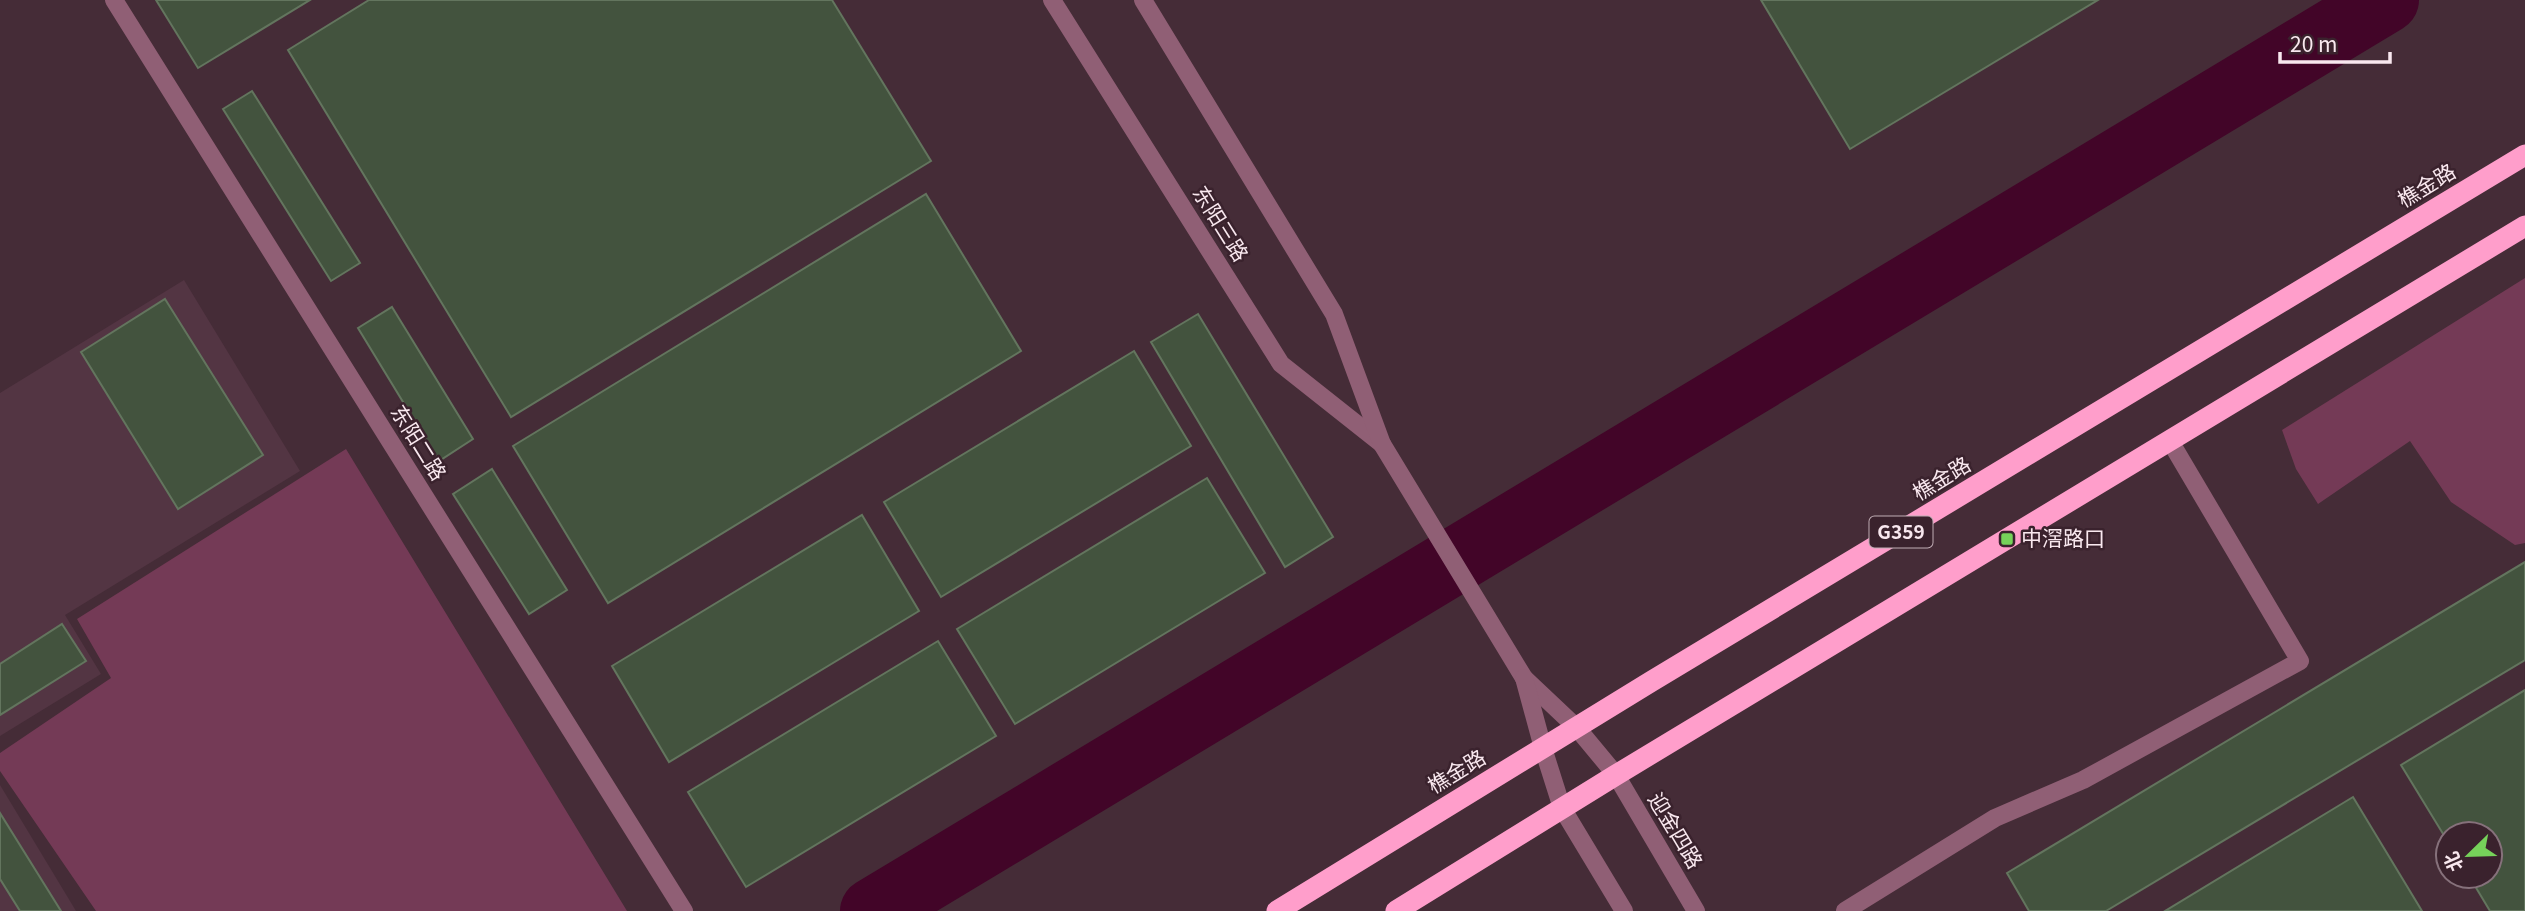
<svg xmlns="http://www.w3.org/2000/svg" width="2525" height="911" viewBox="0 0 2525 911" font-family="Georgia,'Noto Sans SC',serif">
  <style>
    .built { fill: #533543 }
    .green { fill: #743a56 }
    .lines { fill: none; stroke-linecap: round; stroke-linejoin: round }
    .river { stroke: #420528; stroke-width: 66 }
    .building { fill: #43533e; stroke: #63755e; stroke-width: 2 }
    .minor { stroke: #905f75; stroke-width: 18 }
    .highway { stroke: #ff9ecb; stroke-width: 21 }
    .poi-dot { fill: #76d25a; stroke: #3a222d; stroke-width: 2.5 }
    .labels { text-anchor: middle; stroke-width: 5; stroke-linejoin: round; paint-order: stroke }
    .shield { fill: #3a222d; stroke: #c0adb5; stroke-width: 2 }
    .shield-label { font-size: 19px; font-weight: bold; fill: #f9e8ef }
    .street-label { font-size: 21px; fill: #f9e8ef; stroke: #3a222d }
    .poi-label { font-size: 21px; fill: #f9e8ef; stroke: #3a222d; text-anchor: start }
  </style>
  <rect width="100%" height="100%" fill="#452c37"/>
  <g class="built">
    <polygon points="184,280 300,471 65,615 101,674 0,736 0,393"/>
    <polygon points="0,785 76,911 0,911"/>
  </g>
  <g class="green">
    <polygon points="2525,278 2525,543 2515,545 2451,502 2410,441 2318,504 2296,469 2282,430"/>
    <polygon points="346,449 627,911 96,911 0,771 0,753 111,678 77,619"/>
  </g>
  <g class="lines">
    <polyline class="river" points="873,911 2386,0"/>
  </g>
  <g class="building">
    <polygon points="156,0 310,0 198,68"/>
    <polygon points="369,0 832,0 931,161 511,417 288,50"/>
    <polygon points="1761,0 2098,0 1850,149"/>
    <polygon points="252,91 360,263 331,281 223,109"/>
    <polygon points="926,194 1021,351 608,603 513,446"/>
    <polygon points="165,299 263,455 178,509 81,352"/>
    <polygon points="392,307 473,439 439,461 358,328"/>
    <polygon points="1198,314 1333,537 1285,567 1151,342"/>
    <polygon points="1134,351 1191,446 941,597 884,502"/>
    <polygon points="492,469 567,590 529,614 453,494"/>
    <polygon points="1207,478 1265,573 1015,724 957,629"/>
    <polygon points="862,515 919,611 669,762 612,666"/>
    <polygon points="2525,562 2525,660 2106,911 2029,911 2007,873"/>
    <polygon points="62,624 86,661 0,715 0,664"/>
    <polygon points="938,641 996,736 746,887 688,792"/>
    <polygon points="2525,690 2525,911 2490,911 2469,876 2490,876 2490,834 2448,834 2448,842 2401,765"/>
    <polygon points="2353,797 2422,911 2165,911"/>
    <polygon points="0,813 61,911 20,911 0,879"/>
  </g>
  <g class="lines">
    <g class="minor">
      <polyline points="114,0 684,911"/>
      <polyline points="1052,0 1281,364 1382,444"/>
      <polyline points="1143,0 1334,314 1382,444 1524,678 1577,728 1616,775 1696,911"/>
      <polyline points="1524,678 1543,748 1562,808 1624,911"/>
      <polyline points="1845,911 1995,818 2083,780 2300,661 2170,441"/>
    </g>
    <g class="highway">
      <polyline points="1277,911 1652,681 2525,155"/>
      <polyline points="1396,911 1616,775 2525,226"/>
    </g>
  </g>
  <rect class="poi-dot" x="2000" y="532" width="14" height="14" rx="3.5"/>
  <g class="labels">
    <rect class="shield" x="1869.5" y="516.5" width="63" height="31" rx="5"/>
    <g class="shield-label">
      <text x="1901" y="539">G359</text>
    </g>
    <g class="street-label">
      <text transform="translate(2427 186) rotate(-31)" y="7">樵金路</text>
      <text transform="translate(1220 224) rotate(58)" y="7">东阳三路</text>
      <text transform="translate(418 443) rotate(58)" y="7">东阳二路</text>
      <text transform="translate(1942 479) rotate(-31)" y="7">樵金路</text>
      <text transform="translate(1457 772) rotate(-31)" y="7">樵金路</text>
      <text transform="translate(1675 831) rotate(59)" y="7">迎金四路</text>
    </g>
    <g class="poi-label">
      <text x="2021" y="546">中滘路口</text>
    </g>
  </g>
  <g transform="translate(2469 855) rotate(247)"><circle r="33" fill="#3a222d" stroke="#86717b" stroke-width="2"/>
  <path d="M0-5L12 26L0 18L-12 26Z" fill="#76d25a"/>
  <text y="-10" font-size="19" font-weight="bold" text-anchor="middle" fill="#f9e8ef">北</text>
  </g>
  <path d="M2280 52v10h110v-10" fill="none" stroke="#f9e8ef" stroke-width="3.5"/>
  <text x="2290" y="52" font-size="21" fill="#f9e8ef" stroke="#3a222d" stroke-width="5" paint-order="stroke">20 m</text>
</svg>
